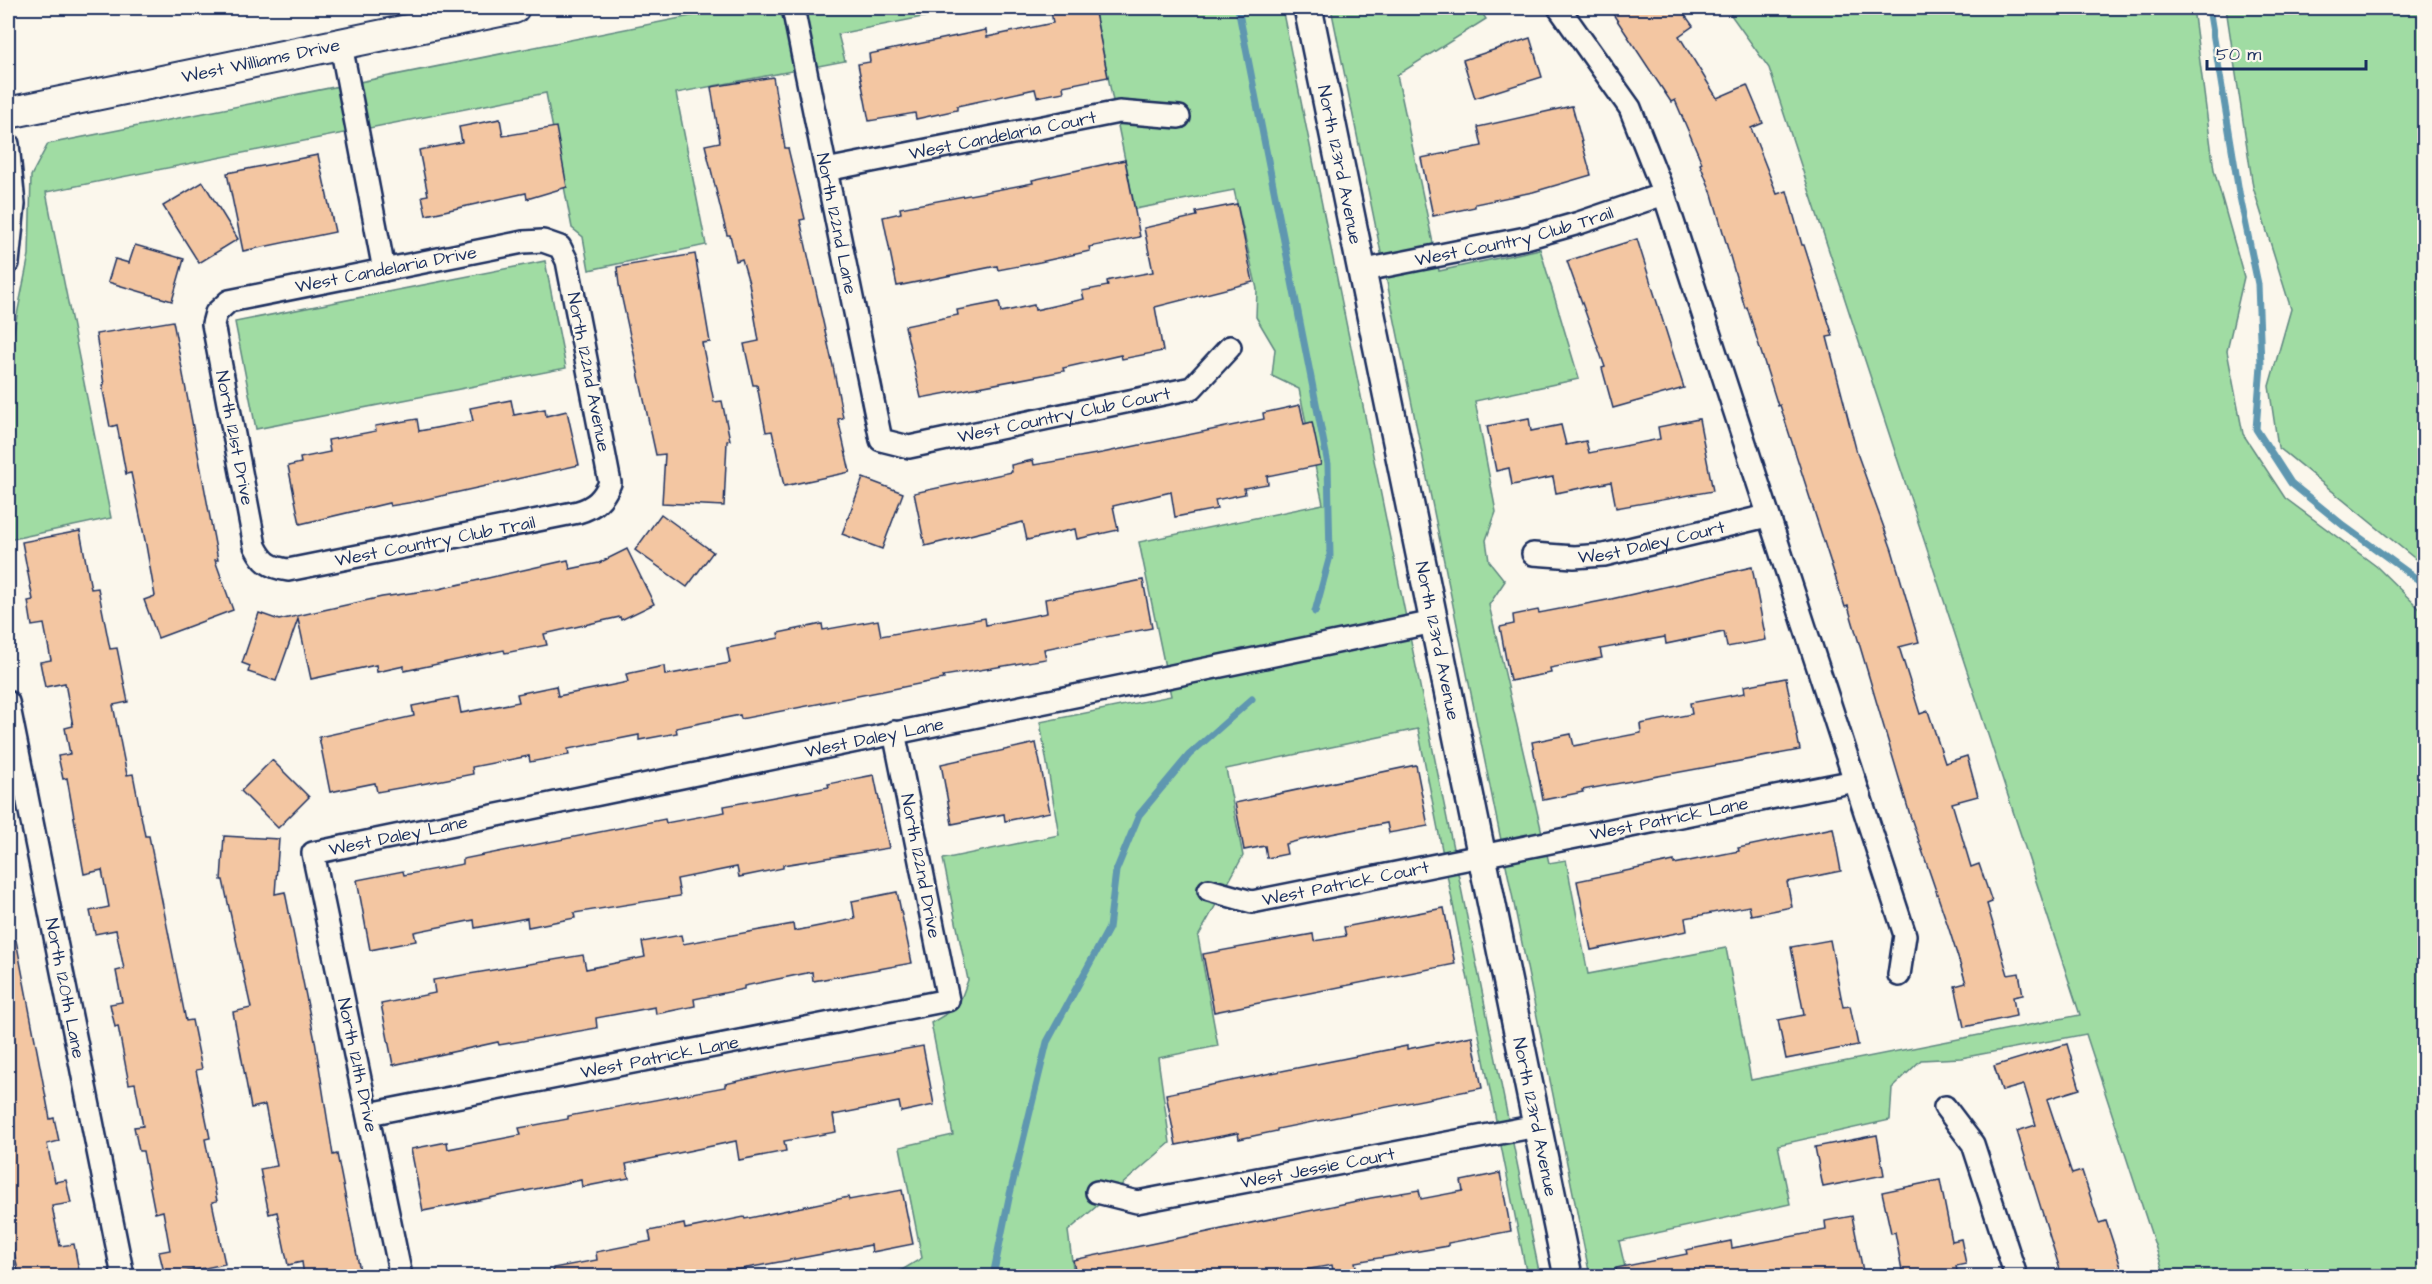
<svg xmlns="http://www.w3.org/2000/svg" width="2432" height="1284" viewBox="0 0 2432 1284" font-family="'Architects Daughter',sans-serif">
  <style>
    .green { fill: #a0dca3; stroke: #5e8680; stroke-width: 1.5 }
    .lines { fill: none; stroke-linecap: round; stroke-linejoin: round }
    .stream { stroke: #5f97b0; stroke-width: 7 }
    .building { fill: #f3c6a2; stroke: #1b2f5e; stroke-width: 1.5 }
    .minor-casing { stroke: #1b2f5e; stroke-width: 26 }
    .tertiary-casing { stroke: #1b2f5e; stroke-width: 32 }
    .secondary-casing { stroke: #1b2f5e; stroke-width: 34 }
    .minor { stroke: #fbf7ec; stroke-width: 21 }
    .tertiary { stroke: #fbf7ec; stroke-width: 27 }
    .secondary { stroke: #fbf7ec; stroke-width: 30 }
    .labels { text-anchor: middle; stroke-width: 4.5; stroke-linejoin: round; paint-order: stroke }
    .street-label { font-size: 18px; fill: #1b2f5e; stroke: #fbf7ec }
  </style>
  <rect width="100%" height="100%" fill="#fbf7ec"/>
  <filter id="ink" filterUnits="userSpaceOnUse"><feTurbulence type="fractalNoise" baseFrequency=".0167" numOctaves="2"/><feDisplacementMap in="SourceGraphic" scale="12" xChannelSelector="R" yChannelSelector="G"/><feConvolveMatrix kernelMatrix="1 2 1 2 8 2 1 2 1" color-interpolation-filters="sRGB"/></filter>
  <g filter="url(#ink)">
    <g class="green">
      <polygon points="731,8 967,8 838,34 845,61 676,93 706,245 589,270 583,237 572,228 546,93 46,192 111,518 8,540 8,360 29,255 31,176 48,144"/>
      <polygon points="1094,8 1282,8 1540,1276 1527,1276 1418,729 1226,769 1243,856 1198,937 1218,1046 1158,1058 1170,1143 1068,1231 1074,1276 892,1276 922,1258 900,1147 953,1135 931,1023 958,1007 968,980 943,859 1059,835 1040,722 1171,696 1139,542 1323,504 1299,389 1272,376 1275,349 1256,317 1257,289 1234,190 1135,209"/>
      <polygon points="1331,8 1479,8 1486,19 1397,75 1439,271 1540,249 1579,379 1475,401 1496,512 1486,540 1489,561 1505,581 1489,605 1549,863 1566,860 1588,974 1726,948 1751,1080 2080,1015 1769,68 1726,8 2193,8 2214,170 2244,277 2227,351 2243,434 2285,498 2376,566 2424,613 2424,1276 2165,1276 2086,1034 1961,1058 1921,1060 1892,1088 1890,1120 1778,1145 1790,1204 1619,1241 1627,1276 1590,1276"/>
      <polygon points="2226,8 2424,8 2424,566 2278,447 2269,386 2291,309 2253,187"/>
      <polygon points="545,261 566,368 256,429 235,322"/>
    </g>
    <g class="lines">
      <g class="stream">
        <polyline points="1238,8 1328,464 1330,556 1315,612"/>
        <polyline points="2209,8 2239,192 2258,284 2261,365 2256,429 2291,483 2344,526 2424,584"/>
        <polyline points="993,1276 1009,1198 1047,1042 1109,928 1116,871 1139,815 1189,755 1252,699"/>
      </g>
    </g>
    <g class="building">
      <polygon points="1066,8 1094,8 1108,77 1063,86 1064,92 1037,97 1035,89 957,106 957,110 916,119 915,113 869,121 858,64 870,62 869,54 986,30 987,37 1053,23 1051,11"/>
      <polygon points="1609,8 1680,8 1693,26 1679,36 1717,98 1747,85 1763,123 1751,128 1777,194 1787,191 1802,245 1804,245 1833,336 1827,337 1857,453 1892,550 1919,642 1899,647 1920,714 1928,711 1945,763 1967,756 1978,796 1952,803 1971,867 1979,864 1992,902 1987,904 2008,975 2019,973 2023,995 2013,997 2016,1016 1964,1027 1955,986 1966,983 1948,926 1910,815 1848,606 1845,607 1780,405 1778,406 1747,307 1745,308 1712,194 1700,164 1702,163 1675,100 1671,102"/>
      <polygon points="1530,38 1542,77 1475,98 1463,60"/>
      <polygon points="773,77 785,148 788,148 805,219 800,220 833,366 843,418 838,419 850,472 784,486 772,431 766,432 757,385 753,385 744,344 759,341 749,283 742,259 736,261 730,235 727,235 705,145 720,142 711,87"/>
      <polygon points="1572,106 1591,175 1533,192 1475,204 1475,207 1433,216 1421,158 1482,146 1478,127"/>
      <polygon points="500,119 503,136 556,127 567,187 527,199 526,193 426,215 422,196 428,195 419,150 462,142 459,127"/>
      <polygon points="318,155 335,232 243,251 227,173"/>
      <polygon points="1125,160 1140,237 1089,247 1090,251 1040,262 998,270 997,266 897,286 883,217 901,213 900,208 1033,183 1032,180"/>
      <polygon points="203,182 238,239 199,263 163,206"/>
      <polygon points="1237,204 1253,282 1155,307 1163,351 1122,359 1121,355 1063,368 1064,371 921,398 905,326 958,315 957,310 999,302 1001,312 1034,305 1035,310 1084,299 1082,291 1108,286 1107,281 1110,280 1153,272 1144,228 1197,216 1196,212"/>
      <polygon points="1637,239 1684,388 1613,408 1602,368 1605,367 1567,261"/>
      <polygon points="135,245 184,259 172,301 108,282 115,259 129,263"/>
      <polygon points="695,254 710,342 702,343 714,402 722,401 730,440 727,441 724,506 662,503 665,454 656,455 619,285 617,267"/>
      <polygon points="173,321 218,560 215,560 233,610 158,638 144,600 155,596 146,545 131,473 126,474 117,425 110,427 102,385 104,384 96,334"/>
      <polygon points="511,400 514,415 545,409 546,416 567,411 579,465 414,502 390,506 389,503 300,524 288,466 301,463 300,458 330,452 328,440 376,431 375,426 417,419 419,431 473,421 470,408"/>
      <polygon points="1300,405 1304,424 1312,422 1321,465 1267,476 1268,484 1244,488 1245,494 1215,500 1217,509 1175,517 1171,492 1113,506 1118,530 1077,539 1075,529 1027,540 1023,522 925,546 914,493 1012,472 1011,465 1033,460 1034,465 1102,453 1264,419 1263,413"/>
      <polygon points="1529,418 1531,431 1561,425 1566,445 1586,441 1589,453 1660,439 1658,427 1699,419 1713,491 1616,508 1611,482 1556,493 1553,477 1512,485 1509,468 1496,471 1487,426"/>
      <polygon points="863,478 903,493 882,549 842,534"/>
      <polygon points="661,514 713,552 687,587 635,550"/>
      <polygon points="80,531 91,589 98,588 110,649 117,648 128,702 113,705 127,775 133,774 145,836 149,836 186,1021 192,1020 202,1069 196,1070 210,1138 205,1139 217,1201 212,1202 225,1264 165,1276 159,1252 170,1250 163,1211 155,1213 143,1151 139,1151 134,1127 143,1126 135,1083 129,1084 118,1026 115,1027 110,1004 122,1002 116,971 124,969 116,930 95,934 90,911 109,907 102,870 84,874 67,778 63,779 58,756 70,754 65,728 73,726 65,683 45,687 40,662 51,660 44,624 32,626 28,601 33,600 22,542"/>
      <polygon points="627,549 654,604 621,620 620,617 544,634 547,645 505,653 504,650 404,671 404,666 377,672 376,665 311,679 298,619 276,681 248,672 250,666 242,663 259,613 279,620 382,597 439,589 568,560 570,569 599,563"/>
      <polygon points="1752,567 1766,640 1727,647 1724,632 1666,644 1665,637 1600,649 1602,658 1550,668 1551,673 1510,681 1500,627 1514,624 1513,615 1538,610 1539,613 1607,600"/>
      <polygon points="1143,580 1152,628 1044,649 1046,659 943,676 944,679 741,719 740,715 676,728 677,733 639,740 639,735 568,749 569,755 530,762 529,756 472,767 473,774 427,783 377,792 375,783 330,792 319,737 414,716 412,706 458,697 461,713 519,702 517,694 556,686 558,696 628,682 626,674 664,666 665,675 730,663 727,648 779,638 778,633 822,624 823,630 878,620 881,636 985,618 986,625 1047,613 1045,599"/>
      <polygon points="1786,678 1800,750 1582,790 1583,792 1543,800 1532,742 1571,734 1574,746 1641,733 1640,724 1692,714 1690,703 1745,693 1744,686"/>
      <polygon points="1036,743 1050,812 1005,821 1004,814 952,824 941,764"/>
      <polygon points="272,760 309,797 278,828 241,791"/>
      <polygon points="1416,765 1428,826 1389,833 1387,823 1301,840 1285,844 1287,854 1267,858 1265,846 1244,850 1235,803"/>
      <polygon points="874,775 889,848 783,865 783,868 739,877 737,867 677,879 680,896 574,913 575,918 528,927 527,918 475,928 474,920 414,932 416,941 370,950 357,880 403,871 404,875 463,864 463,859 665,819 666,823 725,812 724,806 829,787 828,784"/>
      <polygon points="1833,828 1841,871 1787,882 1792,907 1751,915 1749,906 1685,918 1687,931 1591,950 1577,881 1674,861 1674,864 1739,851 1738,848"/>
      <polygon points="224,836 279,839 275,894 285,892 315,1041 333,1155 337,1154 361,1276 304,1276 302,1262 288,1265 277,1212 269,1214 260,1169 277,1166 265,1105 251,1108 233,1012 251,1008 223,880 221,880"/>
      <polygon points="897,892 912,963 813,981 812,972 744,986 744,989 694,999 695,1006 656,1014 655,1007 596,1018 597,1028 499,1045 498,1042 393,1065 381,1004 435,993 433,980 583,955 586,969 645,957 642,942 681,935 683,944 793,924 794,931 855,919 852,901"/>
      <polygon points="1444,908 1455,964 1214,1012 1203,954 1313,934 1314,941 1346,936 1344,927"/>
      <polygon points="8,940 16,940 50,1119 54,1118 59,1141 47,1144 55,1182 66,1180 71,1203 52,1206 60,1246 74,1244 80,1276 19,1276 12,1242 8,1243"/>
      <polygon points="1830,940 1843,1007 1850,1006 1858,1045 1786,1059 1778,1020 1804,1015 1791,947"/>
      <polygon points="1472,1036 1482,1088 1277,1129 1277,1131 1239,1139 1238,1133 1176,1145 1166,1094 1407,1046 1407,1049"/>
      <polygon points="2067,1044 2080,1089 2047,1099 2072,1174 2082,1171 2099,1223 2106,1221 2124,1276 2062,1276 2017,1131 2036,1125 2024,1085 2002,1091 1994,1066"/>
      <polygon points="923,1046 934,1105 901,1112 899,1102 833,1115 836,1132 784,1141 786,1151 739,1160 736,1141 626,1164 629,1178 582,1187 581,1180 423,1211 411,1149 447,1142 448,1149 521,1135 519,1128 568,1119 568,1116 725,1087 725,1084 779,1072"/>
      <polygon points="1877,1135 1884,1175 1823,1187 1815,1147"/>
      <polygon points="1500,1173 1511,1231 1448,1243 1448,1246 1355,1262 1357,1271 1334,1276 1332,1265 1271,1276 1076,1276 1073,1260 1371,1198 1419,1190 1421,1199 1463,1191 1461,1181"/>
      <polygon points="1940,1180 1952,1241 1961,1239 1966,1264 1956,1266 1958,1276 1903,1276 1895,1232 1891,1233 1882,1192"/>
      <polygon points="902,1190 913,1244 872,1252 871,1245 709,1275 554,1276 553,1268 597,1260 596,1252 651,1241 649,1231 684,1224 685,1229 744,1217 745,1219 848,1197 849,1200"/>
      <polygon points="1852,1216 1864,1276 1617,1276 1616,1268 1687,1254 1686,1250 1731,1241 1732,1248 1826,1230 1825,1221"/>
    </g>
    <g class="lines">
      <g class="minor-casing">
        <g id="minor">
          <path id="s1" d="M793,8L881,440L909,447L1192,388L1230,347"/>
          <polyline points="1559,8 1630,108 1664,194 1905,935 1899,975"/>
          <polyline points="341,45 384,270"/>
          <polyline points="8,144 14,204 8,263"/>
          <path id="s2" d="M826,170L1119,112L1179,117"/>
          <path d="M543,241L560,247L567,261L610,483C603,499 595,507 578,512L288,570C269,567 263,562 255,546L213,324L216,313L229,301L523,242Z"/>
          <path id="s3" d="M1360,271L1526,238L1579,223L1664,194"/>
          <path id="s4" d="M1533,554L1574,557L1604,555L1767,516"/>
          <path id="s5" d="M8,702L123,1276"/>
          <path id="s6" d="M1209,890L1252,902L1855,781"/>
          <polyline points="1945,1107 1973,1144 2016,1276"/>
          <path id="s7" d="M369,1114L948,1000L894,732"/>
          <path id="s8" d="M1097,1192L1137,1202L1537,1126"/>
          <path id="s9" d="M401,1276L313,853L1434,622"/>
        </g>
      </g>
      <g class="tertiary-casing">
        <g id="tertiary">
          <path id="s10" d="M1308,8L1568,1276"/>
        </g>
      </g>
      <g class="secondary-casing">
        <g id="secondary">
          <path id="s11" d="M8,113L514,8"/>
        </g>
      </g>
      <use href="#minor" class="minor"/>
      <use href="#tertiary" class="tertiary"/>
      <use href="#secondary" class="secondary"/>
    </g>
  </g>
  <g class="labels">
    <g class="street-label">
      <text dy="6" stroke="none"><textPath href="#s11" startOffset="258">West Williams Drive</textPath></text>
      <text dy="6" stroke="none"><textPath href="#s2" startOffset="180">West Candelaria Court</textPath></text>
      <text dy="6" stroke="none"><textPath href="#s10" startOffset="160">North 123rd Avenue</textPath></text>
      <text dy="6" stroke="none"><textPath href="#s1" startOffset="220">North 122nd Lane</textPath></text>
      <text dy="6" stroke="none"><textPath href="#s3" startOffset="158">West Country Club Trail</textPath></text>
      <text transform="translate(386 269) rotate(-11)" y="6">West Candelaria Drive</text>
      <text transform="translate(589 372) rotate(79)" y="6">North 122nd Avenue</text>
      <text dy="6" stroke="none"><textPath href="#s1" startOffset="628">West Country Club Court</textPath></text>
      <text transform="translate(235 438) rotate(79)" y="6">North 121st Drive</text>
      <text transform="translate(435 541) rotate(-11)" y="6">West Country Club Trail</text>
      <text dy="6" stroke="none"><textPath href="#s4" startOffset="120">West Daley Court</textPath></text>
      <text dy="6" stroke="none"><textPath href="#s10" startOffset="646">North 123rd Avenue</textPath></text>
      <text dy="6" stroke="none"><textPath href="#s9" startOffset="1005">West Daley Lane</textPath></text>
      <text dy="6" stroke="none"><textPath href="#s6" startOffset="470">West Patrick Lane</textPath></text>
      <text dy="6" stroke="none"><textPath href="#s9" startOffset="519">West Daley Lane</textPath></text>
      <text transform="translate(921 866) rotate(79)" y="6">North 122nd Drive</text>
      <text dy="6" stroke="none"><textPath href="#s6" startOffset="140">West Patrick Court</textPath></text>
      <text dy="6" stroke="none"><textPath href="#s5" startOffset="292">North 120th Lane</textPath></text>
      <text dy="6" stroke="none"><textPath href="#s7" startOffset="296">West Patrick Lane</textPath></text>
      <text transform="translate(358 1065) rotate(78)" y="6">North 121th Drive</text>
      <text dy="6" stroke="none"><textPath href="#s10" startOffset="1132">North 123rd Avenue</textPath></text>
      <text dy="6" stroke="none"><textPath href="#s8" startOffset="225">West Jessie Court</textPath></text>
    </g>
  </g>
  <rect width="2432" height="1284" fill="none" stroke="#fbf7ec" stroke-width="30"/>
  <rect x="15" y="15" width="2402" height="1254" fill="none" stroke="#1b2f5e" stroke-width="2" filter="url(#ink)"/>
  <path d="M2207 60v9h159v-9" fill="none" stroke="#1b2f5e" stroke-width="3"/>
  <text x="2216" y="60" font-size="18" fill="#1b2f5e" stroke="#fbf7ec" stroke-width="4.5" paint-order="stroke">50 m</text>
</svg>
